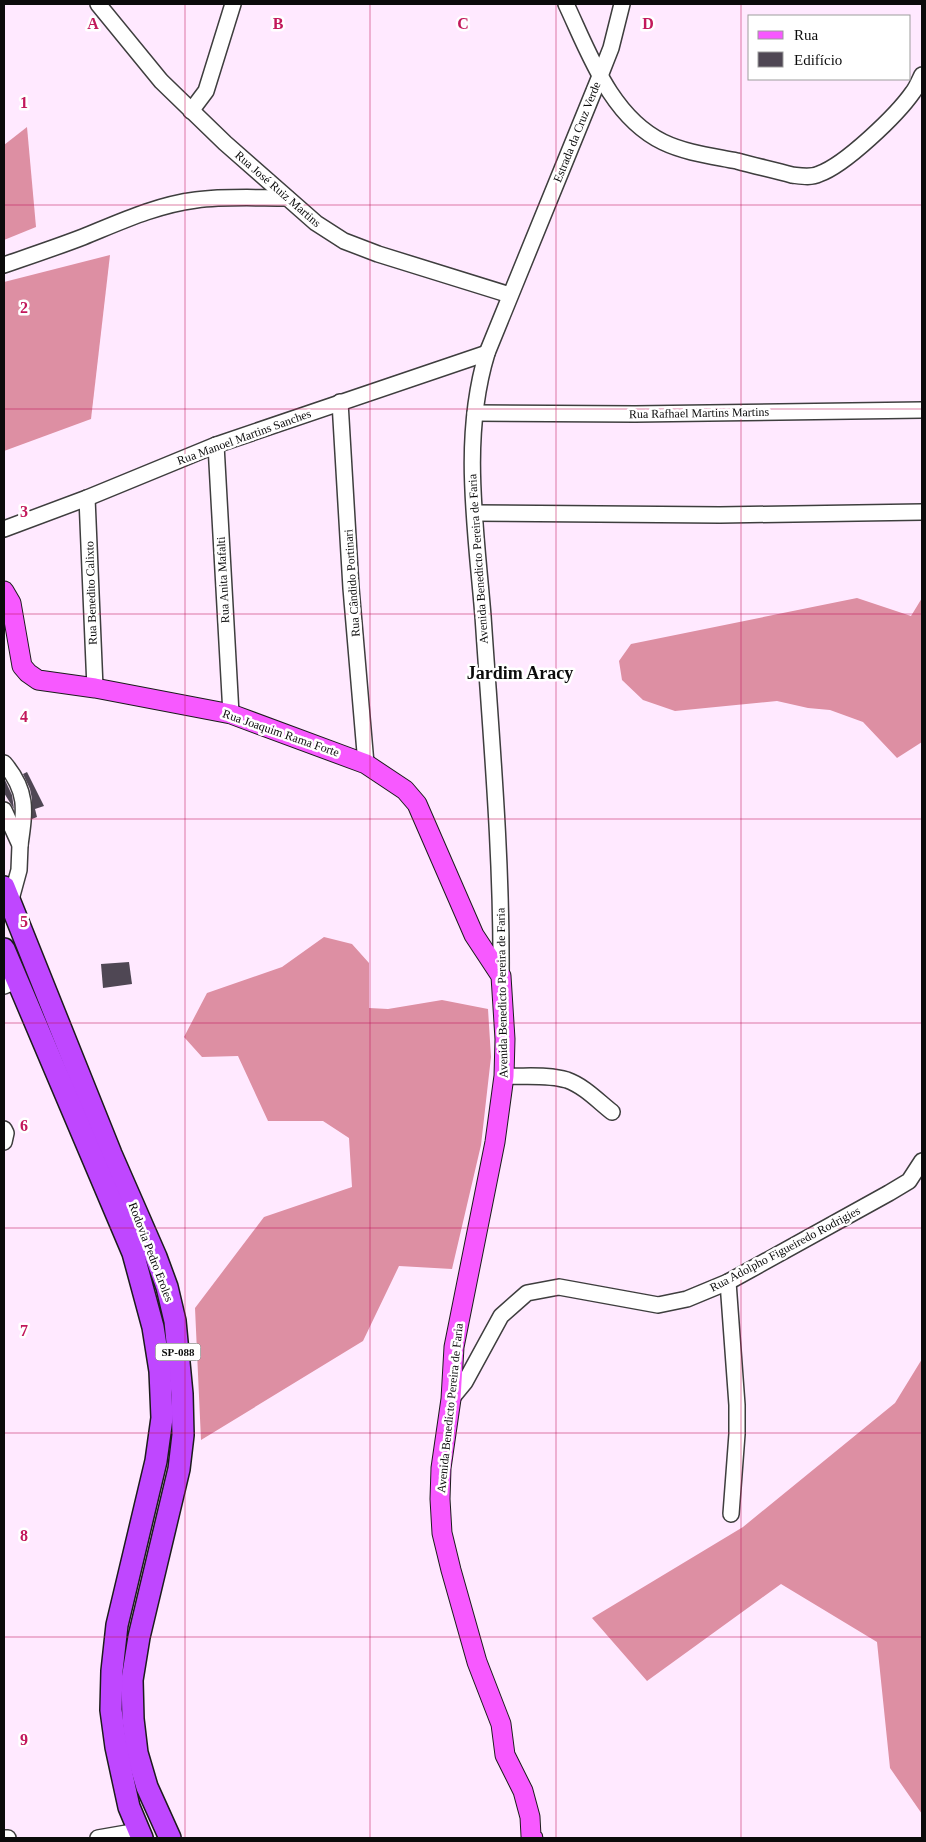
<svg xmlns="http://www.w3.org/2000/svg" width="926" height="1842" viewBox="0 0 926 1842" font-family="'Times New Roman',serif">
  <style>
    .forest { fill: #dd8fa3 }
    .building { fill: #4f4754 }
    .lines { fill: none; stroke-linecap: round; stroke-linejoin: round }
    .minor-casing { stroke: #3e3e3e; stroke-width: 18 }
    .major-casing { stroke: #1c1c1c; stroke-width: 21 }
    .highway-casing { stroke: #1c1c1c; stroke-width: 24 }
    .minor { stroke: #fff; stroke-width: 15 }
    .major { stroke: #f759ff; stroke-width: 19 }
    .highway { stroke: #bf47ff; stroke-width: 21 }
    .grid { fill: none; stroke: #c2185b; stroke-width: 1; stroke-opacity: 0.55 }
    .labels { text-anchor: middle; stroke-width: 5; stroke-linejoin: round; paint-order: stroke }
    .shield { fill: #fff; stroke: #545454; stroke-width: 1 }
    .shield-label { font-size: 11px; font-weight: bold; fill: #0b0b0b }
    .street-label { font-size: 12px; fill: #0b0b0b; stroke: #fff }
    .district-label { font-size: 18px; font-weight: bold; fill: #0b0b0b; stroke: #fff }
    .grid-label { font-size: 16px; text-anchor: middle; font-weight: bold; fill: #c2185b; stroke: #fff; stroke-width: 5; stroke-linejoin: round; paint-order: stroke }
  </style>
  <rect width="100%" height="100%" fill="#ffe9ff"/>
  <g class="forest">
    <polygon points="27,127 36,227 4,240 4,145"/>
    <polygon points="110,255 91,419 4,451 4,282"/>
    <polygon points="857,598 911,616 922,598 922,742 897,758 863,722 830,710 808,708 777,701 675,711 643,700 622,680 619,661 631,644"/>
    <polygon points="324,937 352,944 369,963 369,1008 388,1009 442,1000 488,1009 491,1057 481,1145 452,1269 399,1266 363,1341 201,1440 195,1308 264,1217 352,1187 349,1138 323,1121 268,1121 238,1056 202,1057 184,1037 207,993 282,967"/>
    <polygon points="922,1359 922,1814 890,1768 877,1642 781,1584 647,1681 592,1618 743,1527 895,1403"/>
  </g>
  <g class="building">
    <polygon points="27,772 44,806 35,809 37,817 32,819 32,799 30,789 23,774"/>
    <polygon points="4,778 12,795 14,809 4,793"/>
    <polygon points="129,962 132,984 103,988 101,964"/>
  </g>
  <g class="lines">
    <g class="minor-casing">
      <g id="minor">
        <polyline points="98,4 161,81 225,143 316,223 344,241 378,254 510,295"/>
        <path d="M566,4C589,53 611,117 663,142C686,153 712,156 737,161C755,166 774,170 792,175C801,176 811,178 819,174C845,165 897,115 913,92C917,87 919,81 922,75"/>
        <polyline points="191,111 206,91 233,4"/>
        <path d="M4,265C30,256 57,247 83,237C120,222 156,205 196,200C226,196 257,198 287,198"/>
        <polyline points="340,402 351,588 366,764"/>
        <polyline points="475,413 635,414 922,410"/>
        <polyline points="216,445 231,714"/>
        <polyline points="87,498 95,688"/>
        <polyline points="475,513 720,515 922,512"/>
        <polyline points="4,529 87,498 216,445 487,353"/>
        <path d="M4,763C28,791 25,810 20,845"/>
        <polyline points="4,810 20,845 19,870 10,903"/>
        <path d="M501,976C502,856 491,736 483,616C476,529 461,438 487,353L600,76L611,48L622,4"/>
        <polyline points="4,986 18,980"/>
        <path d="M504,1076C524,1077 548,1074 567,1080C584,1086 598,1101 612,1112"/>
        <polyline points="4,1129 6,1133 4,1142"/>
        <polyline points="728,1282 737,1405 737,1434 731,1514"/>
        <polyline points="451,1399 465,1382 501,1316 527,1293 559,1287 658,1305 687,1299 728,1282 889,1193 909,1181 922,1161"/>
        <polyline points="4,1838 8,1838"/>
        <polyline points="98,1838 138,1831"/>
      </g>
    </g>
    <g class="major-casing">
      <polyline id="major" points="4,591 11,603 22,666 28,673 38,680 95,688 231,714 366,764 405,790 417,804 474,935 501,976 505,1039 504,1076 495,1142 454,1347 451,1399 441,1468 440,1499 442,1533 451,1570 477,1662 501,1724 505,1755 523,1791 530,1817 531,1836 533,1838"/>
    </g>
    <g class="highway-casing">
      <g id="highway">
        <polyline points="4,887 111,1154 156,1257 167,1287 175,1321 182,1394 183,1435 179,1469 139,1637 132,1680 133,1719 137,1753 147,1787 170,1838"/>
        <polyline points="4,949 133,1253 153,1327 160,1371 162,1418 156,1461 117,1625 112,1671 111,1710 116,1747 129,1807 142,1838"/>
      </g>
    </g>
    <use href="#minor" class="minor"/>
    <use href="#major" class="major"/>
    <use href="#highway" class="highway"/>
  </g>
  <path class="grid" d="M185,4V1838M370,4V1838M556,4V1838M741,4V1838M4,205H922M4,409H922M4,614H922M4,819H922M4,1023H922M4,1228H922M4,1433H922M4,1637H922"/>
  <g class="labels">
    <rect class="shield" x="155.5" y="1343.5" width="45" height="17" rx="4"/>
    <g class="shield-label">
      <text x="178" y="1356">SP-088</text>
    </g>
    <g class="street-label">
      <text transform="translate(577 132) rotate(-68)" y="4">Estrada da Cruz Verde</text>
      <text transform="translate(278 189) rotate(41)" y="4">Rua José Ruiz Martins</text>
      <text transform="translate(699 413) rotate(-1)" y="4">Rua Rafhael Martins Martins</text>
      <text transform="translate(244 437) rotate(-20)" y="4">Rua Manoel Martins Sanches</text>
      <text transform="translate(478 559) rotate(-94)" y="4">Avenida Benedicto Pereira de Faria</text>
      <text transform="translate(223 580) rotate(-93)" y="4">Rua Anita Mafalti</text>
      <text transform="translate(352 583) rotate(-94)" y="4">Rua Cândido Portinari</text>
      <text transform="translate(91 593) rotate(-92)" y="4">Rua Benedito Calixto</text>
      <text transform="translate(281 733) rotate(19)" y="4">Rua Joaquim Rama Forte</text>
      <text transform="translate(502 993) rotate(-91)" y="4">Avenida Benedicto Pereira de Faria</text>
      <text transform="translate(785 1249) rotate(-28)" y="4">Rua Adolpho Figueiredo Rodrigies</text>
      <text transform="translate(151 1252) rotate(69)" y="4">Rodovia Pedro Eroles</text>
      <text transform="translate(450 1408) rotate(-84)" y="4">Avenida Benedicto Pereira de Faria</text>
    </g>
    <g class="district-label">
      <text x="520" y="679">Jardim Aracy</text>
    </g>
  </g>
  <g class="grid-label">
    <text x="93" y="29">A</text>
    <text x="278" y="29">B</text>
    <text x="463" y="29">C</text>
    <text x="648" y="29">D</text>
    <text x="24" y="108">1</text>
    <text x="24" y="313">2</text>
    <text x="24" y="517">3</text>
    <text x="24" y="722">4</text>
    <text x="24" y="927">5</text>
    <text x="24" y="1131">6</text>
    <text x="24" y="1336">7</text>
    <text x="24" y="1541">8</text>
    <text x="24" y="1745">9</text>
  </g>
  <rect width="926" height="1842" fill="none" stroke="#0b0b0b" stroke-width="10"/>
  <rect x="748" y="15" width="162" height="65" fill="#ffffff" stroke="#9d9d9d"/>
  <rect x="758" y="31" width="25" height="8" fill="#f759ff" stroke="#9d9d9d"/>
  <text x="794" y="40" font-size="15" fill="#0b0b0b">Rua</text>
  <rect x="758" y="52" width="25" height="15" fill="#4f4754" stroke="#9d9d9d"/>
  <text x="794" y="65" font-size="15" fill="#0b0b0b">Edifício</text>
</svg>
